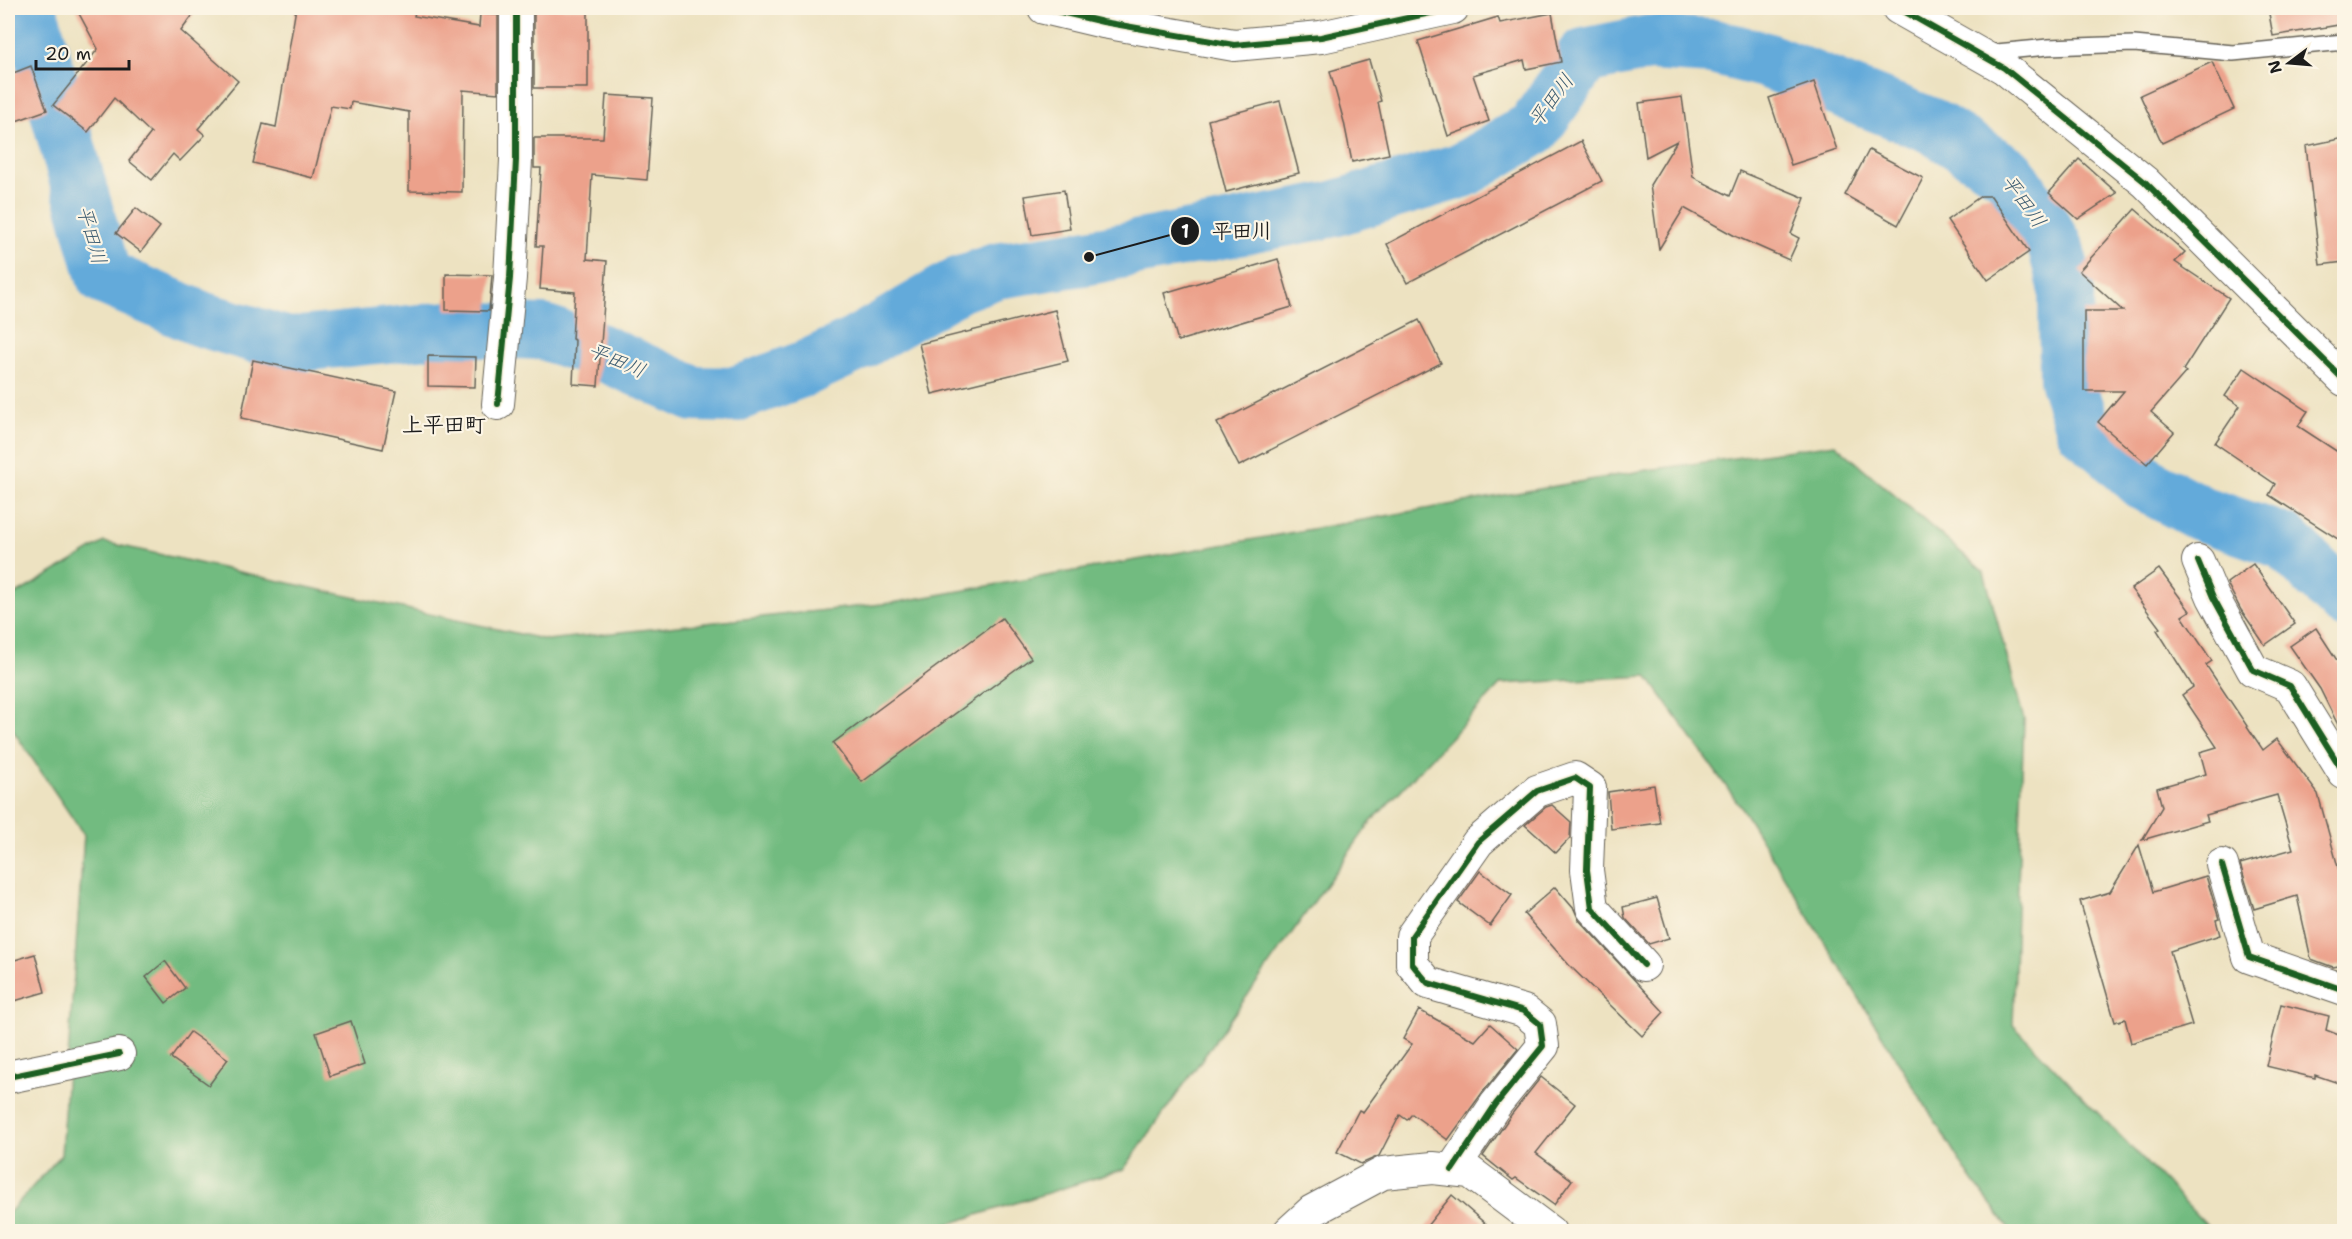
<svg xmlns="http://www.w3.org/2000/svg" width="2352" height="1239" viewBox="0 0 2352 1239" font-family="'Shantell Sans','Klee One',sans-serif">
  <style>
    .forest { fill: #72bb80; stroke: #476c4e; stroke-width: 1.5 }
    .lines { fill: none; stroke-linecap: round; stroke-linejoin: round }
    .river { stroke: #63aada; stroke-width: 56 }
    .building { fill: #eca18b }
    .lane-casing { stroke: #656156; stroke-width: 18 }
    .street-casing { stroke: #656156; stroke-width: 34 }
    .lane { stroke: #fff; stroke-width: 15 }
    .street { stroke: #fff; stroke-width: 32 }
    .cycleway-casing { stroke: #fcf5e5; stroke-width: 10 }
    .cycleway { stroke: #1b5e20; stroke-width: 6 }
    .labels { text-anchor: middle; stroke-width: 4.5; stroke-linejoin: round; paint-order: stroke }
    .water-label { font-size: 20px; font-style: italic; fill: #3c5c71; stroke: #fcf5e5 }
    .quarter-label { font-size: 21px; font-weight: bold; fill: #1c1c1c; stroke: #fcf5e5 }
    .leader { fill: none; stroke: #1c1c1c; stroke-width: 2 }
    .callout-dot { fill: #1c1c1c; stroke: #fcf5e5; stroke-width: 2 }
    .mark-label { font-size: 18px; text-anchor: middle; font-weight: bold; fill: #fff }
    .callout-label { font-size: 20px; text-anchor: middle; font-weight: bold; fill: #1c1c1c; stroke: #fcf5e5; stroke-width: 4.5; stroke-linejoin: round; paint-order: stroke }
  </style>
  <rect width="100%" height="100%" fill="#fcf5e5"/>
  <filter id="ink" filterUnits="userSpaceOnUse"><feTurbulence type="fractalNoise" baseFrequency=".0167" numOctaves="2"/><feDisplacementMap in="SourceGraphic" scale="12" xChannelSelector="R" yChannelSelector="G"/><feConvolveMatrix kernelMatrix="1 2 1 2 8 2 1 2 1" color-interpolation-filters="sRGB"/></filter>
  <filter id="wash" filterUnits="userSpaceOnUse"><feTurbulence type="fractalNoise" baseFrequency=".008" numOctaves="4" result="noise"/><feDisplacementMap in="SourceGraphic" scale="24" xChannelSelector="R" yChannelSelector="G"/><feGaussianBlur stdDeviation="1.35" result="paint"/><feColorMatrix in="noise" values="0 0 0 0 0 0 0 0 0 0 0 0 0 0 0 0 0 1.4 0 .05"/><feComposite in="paint" operator="in"/></filter>
  <g filter="url(#wash)">
    <rect width="100%" height="100%" fill="#ede2c1"/>
    <polygon class="forest" points="1835,444 1984,572 2024,720 2013,1025 2212,1231 2011,1231 1967,1173 1743,810 1647,676 1501,684 1370,823 1124,1169 923,1232 8,1232 8,1214 61,1155 84,835 8,723 8,599 104,542 547,640 892,603 1641,471"/>
    <g class="lines">
      <polyline class="river" points="29,8 104,277 201,319 289,345 449,329 543,332 596,350 694,394 733,395 804,369 857,344 958,285 996,271 1089,257 1330,210 1463,170 1534,128 1584,56 1649,43 1713,47 1765,60 1932,126 2009,174 2055,245 2066,286 2067,379 2083,428 2147,485 2200,513 2285,542 2344,600"/>
    </g>
    <g id="blocks">
      <g class="building">
        <polygon points="76,8 198,8 181,31 238,81 198,129 205,135 180,161 173,154 152,180 129,161 151,133 114,98 88,132 53,105 98,49"/>
        <polygon points="296,8 416,8 414,16 479,27 480,14 498,15 498,93 463,90 462,192 409,191 409,112 351,102 350,109 331,106 313,178 253,163 263,124 276,127"/>
        <rect x="534" y="8" width="54" height="80"/>
        <polygon points="2268,8 2344,8 2344,24 2273,36"/>
        <polygon points="1552,13 1561,62 1526,69 1524,60 1473,75 1489,121 1448,136 1418,41 1498,17 1500,23"/>
        <polygon points="1369,60 1381,101 1378,102 1389,154 1352,162 1344,122 1330,71"/>
        <polygon points="2212,62 2234,109 2162,143 2140,95"/>
        <polygon points="31,66 47,110 16,121 8,97 8,75"/>
        <polygon points="1814,82 1837,150 1791,165 1769,98"/>
        <polygon points="606,95 653,98 647,180 592,175 587,259 607,261 598,386 573,384 575,340 572,339 575,292 540,289 543,246 536,246 541,168 534,168 534,138 603,138"/>
        <polygon points="1682,97 1693,177 1730,196 1740,171 1805,198 1791,234 1799,238 1789,260 1735,236 1684,208 1659,249 1650,185 1677,141 1646,157 1639,103"/>
        <polygon points="1280,101 1299,173 1226,192 1208,120"/>
        <polygon points="2344,138 2344,262 2320,265 2306,146"/>
        <polygon points="1581,141 1602,181 1407,283 1387,244"/>
        <polygon points="1869,150 1923,178 1898,225 1845,195"/>
        <polygon points="2079,159 2117,193 2078,219 2049,193"/>
        <polygon points="1064,190 1070,229 1032,235 1025,196"/>
        <polygon points="1981,196 1991,196 2029,252 1988,280 1947,220"/>
        <polygon points="136,208 160,227 141,252 116,233"/>
        <polygon points="2135,209 2185,252 2175,262 2229,298 2183,370 2186,372 2151,412 2174,432 2147,464 2098,422 2124,391 2084,391 2084,311 2123,311 2079,271"/>
        <polygon points="1278,259 1292,307 1178,341 1164,293"/>
        <polygon points="446,274 492,275 489,311 446,310"/>
        <polygon points="1055,310 1068,361 932,394 919,344"/>
        <polygon points="1419,320 1441,363 1239,466 1217,423"/>
        <polygon points="428,356 476,357 475,387 428,386"/>
        <polygon points="253,360 396,391 383,449 241,418"/>
        <polygon points="2244,368 2308,411 2298,426 2344,456 2344,543 2269,495 2275,484 2215,443 2240,406 2225,396"/>
        <polygon points="2253,564 2295,624 2265,645 2241,610 2227,583"/>
        <polygon points="2159,569 2190,611 2182,616 2212,661 2206,665 2263,750 2277,739 2318,794 2344,889 2344,965 2333,967 2311,959 2297,896 2254,909 2240,864 2293,849 2277,795 2206,815 2208,821 2142,840 2162,807 2157,788 2206,774 2200,752 2217,747 2182,695 2193,687 2157,630 2160,628 2131,589"/>
        <polygon points="1002,618 1031,658 862,782 833,743"/>
        <polygon points="2316,628 2344,671 2344,737 2320,689 2290,646"/>
        <polygon points="1654,785 1660,823 1611,829 1608,792"/>
        <polygon points="1552,805 1571,822 1570,838 1556,853 1525,825 1546,807"/>
        <polygon points="2139,845 2153,892 2206,876 2219,919 2216,920 2220,935 2170,951 2192,1025 2131,1043 2125,1019 2115,1022 2080,901 2110,892"/>
        <polygon points="1480,871 1512,895 1490,926 1458,902"/>
        <polygon points="1555,887 1574,909 1579,920 1664,1012 1642,1036 1569,965 1524,914"/>
        <polygon points="1657,898 1669,938 1649,944 1625,918 1623,907"/>
        <polygon points="35,954 45,992 8,1003 8,962"/>
        <polygon points="165,961 185,988 166,1003 146,977"/>
        <polygon points="2281,1004 2329,1016 2326,1030 2344,1037 2344,1085 2315,1075 2315,1078 2266,1066"/>
        <polygon points="1419,1010 1475,1041 1490,1024 1518,1049 1482,1093 1448,1140 1412,1114 1407,1120 1400,1115 1379,1156 1361,1164 1337,1152 1359,1110 1363,1112 1412,1044 1403,1039"/>
        <polygon points="351,1021 365,1064 330,1076 316,1033"/>
        <polygon points="190,1032 228,1059 209,1085 171,1058"/>
        <polygon points="1541,1077 1575,1104 1536,1153 1572,1180 1554,1205 1516,1178 1513,1180 1483,1156 1511,1115"/>
        <polygon points="1452,1195 1495,1232 1422,1232"/>
      </g>
    </g>
  </g>
  <g filter="url(#ink)">
    <use href="#blocks" fill-opacity="0" stroke="#656156" stroke-width="1.5"/>
    <g class="lines">
      <g class="lane-casing">
        <polyline id="lane" points="1986,53 2048,47 2134,44 2233,53 2344,42"/>
      </g>
      <g class="street-casing">
        <g id="street">
          <polyline points="1044,8 1103,22 1234,45 1321,37 1453,8"/>
          <polyline points="1898,8 2004,68 2145,182 2344,380"/>
          <polyline points="498,404 510,278 516,160 516,8"/>
          <polyline points="2198,561 2213,597 2253,670 2290,686 2344,773"/>
          <polyline points="2222,865 2249,957 2344,990"/>
          <polyline points="8,1077 119,1054"/>
          <polyline points="1452,1170 1496,1104 1543,1046 1540,1024 1524,1011 1428,983 1412,964 1412,936 1478,842 1537,791 1575,778 1590,788 1587,870 1592,908 1644,965"/>
          <polyline points="1289,1232 1312,1211 1383,1173 1433,1168 1470,1172 1550,1232"/>
        </g>
      </g>
      <use href="#lane" class="lane"/>
      <use href="#street" class="street"/>
      <g class="cycleway-casing">
        <g id="cycleway">
          <polyline points="1044,8 1103,22 1234,45 1321,37 1453,8"/>
          <polyline points="1898,8 2004,68 2145,182 2344,380"/>
          <polyline points="498,404 510,278 516,160 516,8"/>
          <polyline points="2198,561 2213,597 2253,670 2290,686 2344,773"/>
          <polyline points="2222,865 2249,957 2344,990"/>
          <polyline points="8,1077 119,1054"/>
          <polyline points="1452,1170 1496,1104 1543,1046 1540,1024 1524,1011 1428,983 1412,964 1412,936 1478,842 1537,791 1575,778 1590,788 1587,870 1592,908 1644,965"/>
        </g>
      </g>
      <use href="#cycleway" class="cycleway"/>
    </g>
  </g>
  <g class="labels">
    <g class="water-label">
      <text transform="translate(1551 100) rotate(-53)" y="7">平田川</text>
      <text transform="translate(2024 201) rotate(54)" y="7">平田川</text>
      <text transform="translate(92 235) rotate(74)" y="7">平田川</text>
      <text transform="translate(617 360) rotate(23)" y="7">平田川</text>
    </g>
    <g class="quarter-label">
      <text x="444" y="432">上平田町</text>
    </g>
  </g>
  <path class="leader" d="M1089 257L1185 231"/>
  <g class="callout-dot">
    <circle cx="1089" cy="257" r="6"/>
    <circle cx="1185" cy="231" r="15"/>
  </g>
  <g class="mark-label">
    <text x="1185" y="238">1</text>
  </g>
  <g class="callout-label">
    <text x="1242" y="238">平田川</text>
  </g>
  <rect width="2352" height="1239" fill="none" stroke="#fcf5e5" stroke-width="30"/>
  <g transform="translate(2289 63) rotate(254)" stroke="#fcf5e5" stroke-width="4.5" paint-order="stroke">
  <path d="M0-4.5L10 22L0 15L-10 22Z" fill="#1c1c1c"/>
  <text y="-9" font-size="16" font-weight="bold" text-anchor="middle" fill="#1c1c1c">N</text>
  </g>
  <path d="M36 60v9h93v-9" fill="none" stroke="#1c1c1c" stroke-width="3"/>
  <text x="45" y="60" font-size="18" fill="#1c1c1c" stroke="#fcf5e5" stroke-width="4.5" paint-order="stroke">20 m</text>
</svg>
